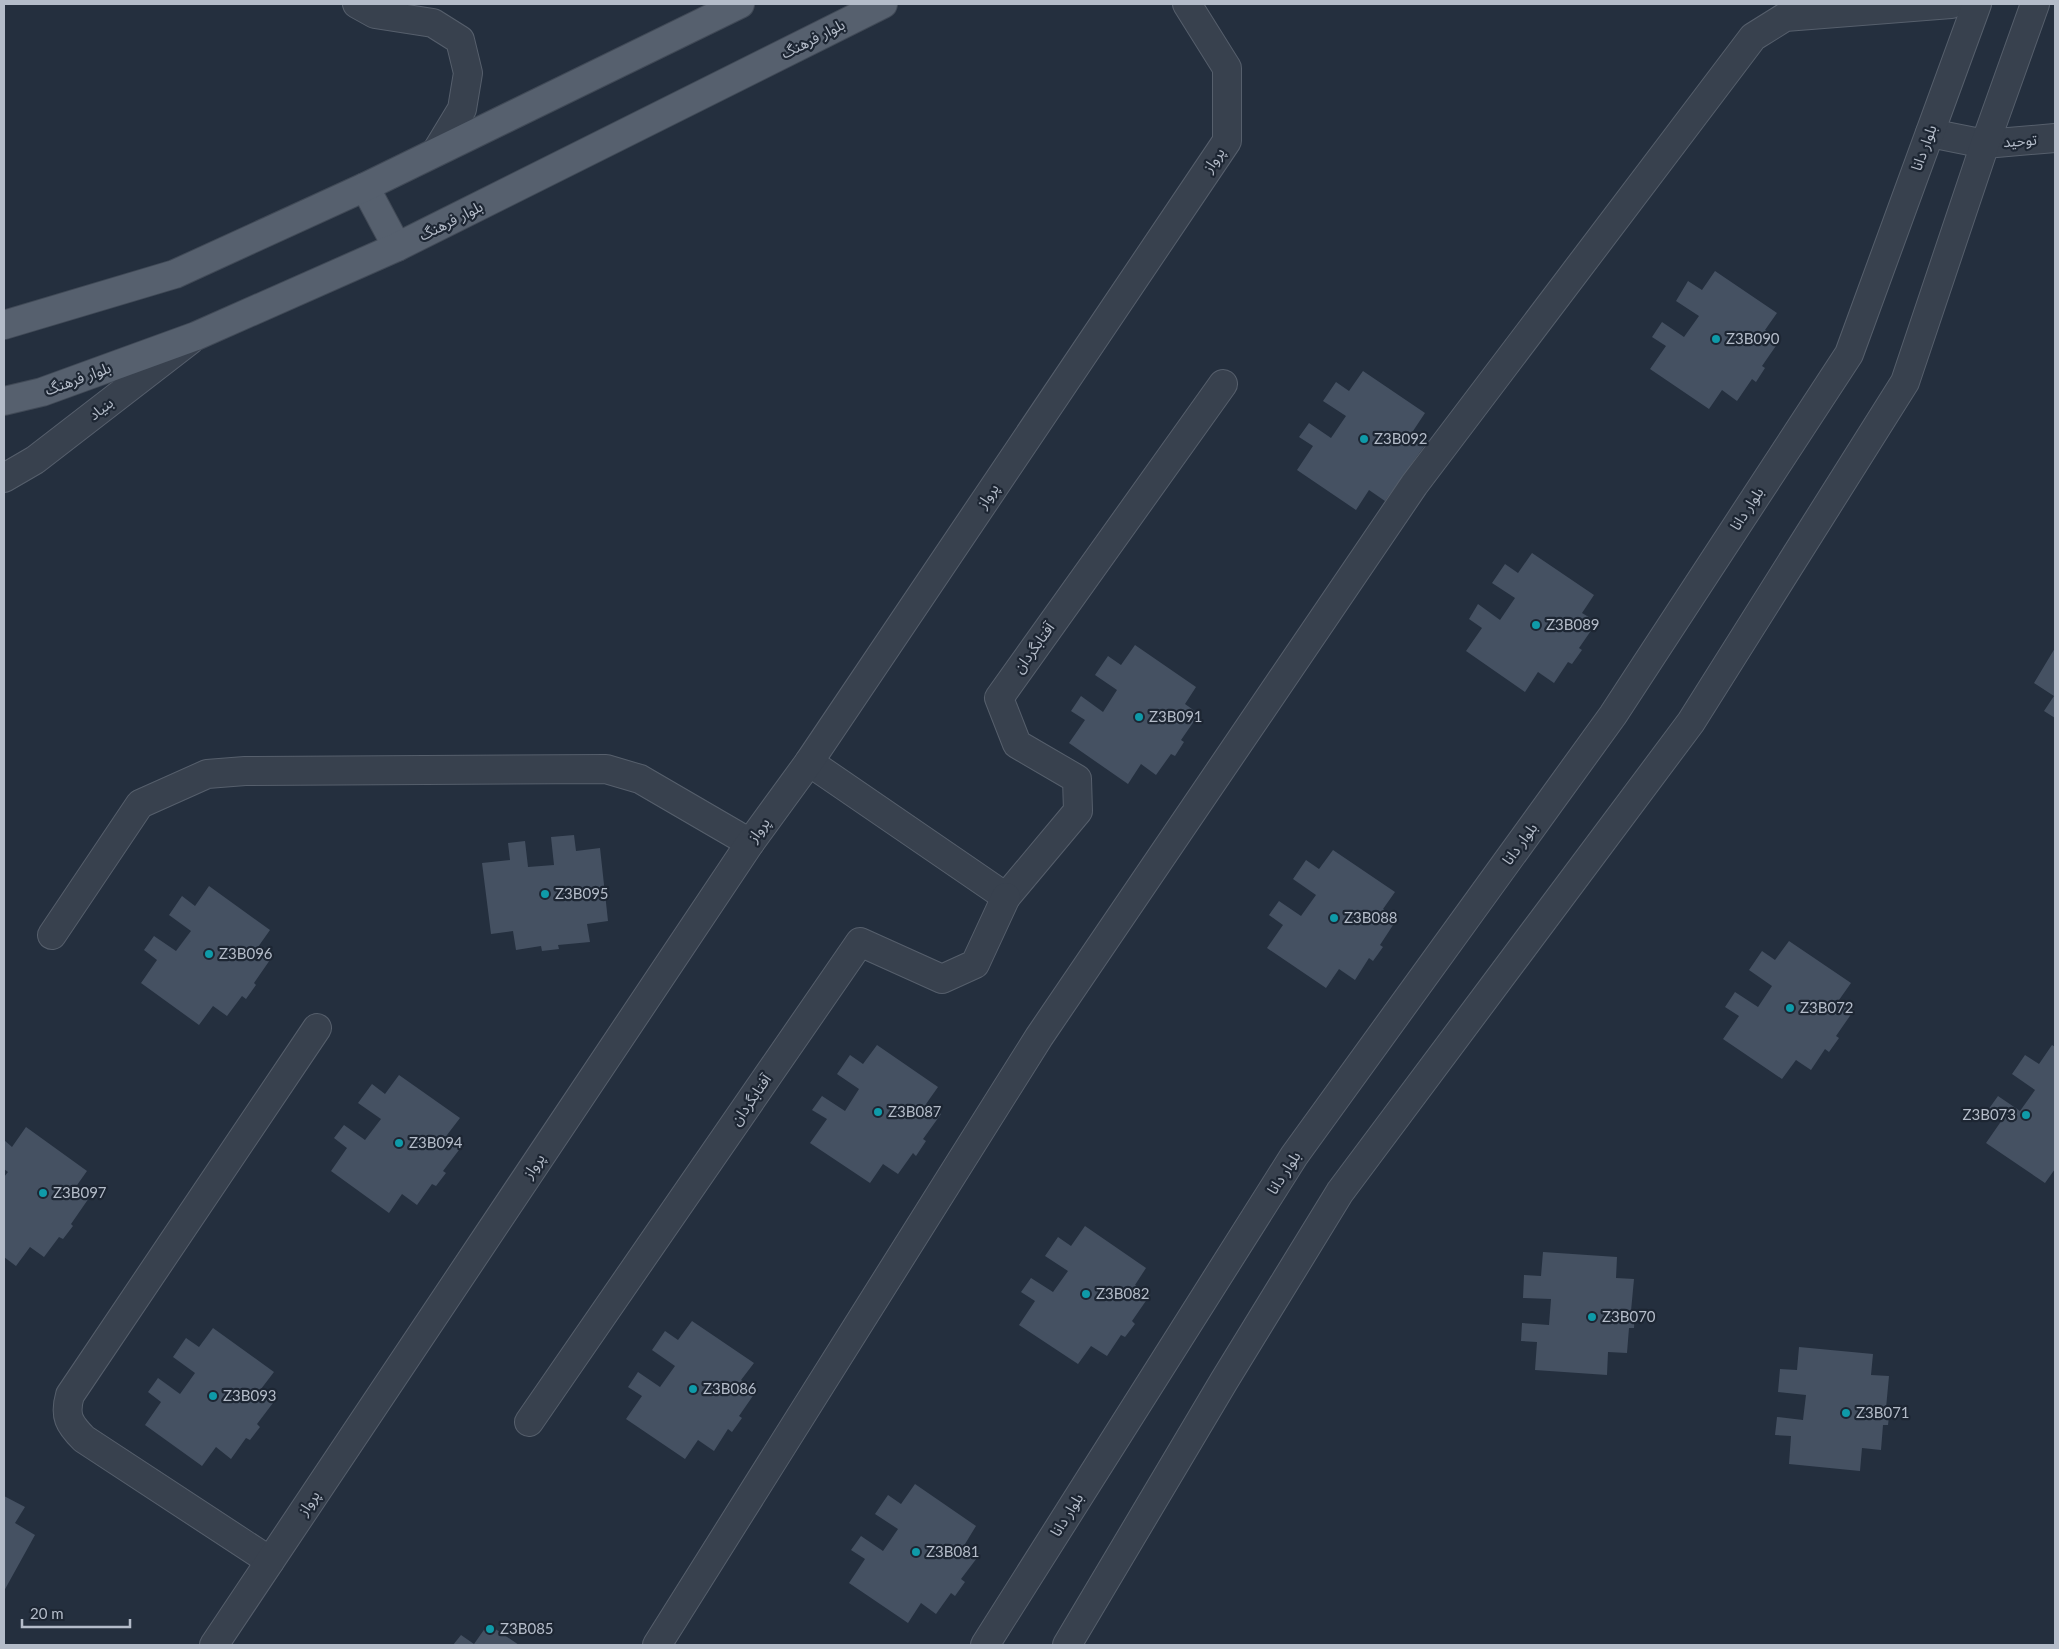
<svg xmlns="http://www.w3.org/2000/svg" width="2059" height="1649" viewBox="0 0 2059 1649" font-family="Lato,'Noto Sans Arabic',sans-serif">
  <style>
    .building { fill: #455162 }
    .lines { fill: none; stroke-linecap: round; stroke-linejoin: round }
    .minor-casing { stroke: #565f6c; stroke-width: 30 }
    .major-casing { stroke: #414a57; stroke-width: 30 }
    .minor { stroke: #38414e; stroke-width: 28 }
    .major { stroke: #56606e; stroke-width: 28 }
    .culture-dot { fill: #0f9aa8; stroke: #1d2633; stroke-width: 2 }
    .labels { text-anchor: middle; stroke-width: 4.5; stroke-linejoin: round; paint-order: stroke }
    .street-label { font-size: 15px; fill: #b4bcc9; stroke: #1d2633 }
    .poi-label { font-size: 15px; fill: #b4bcc9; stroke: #1d2633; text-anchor: start }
  </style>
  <rect width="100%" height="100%" fill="#242f3e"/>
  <g class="building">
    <polygon points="1715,271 1777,313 1765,330 1780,340 1762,366 1765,368 1756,382 1752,379 1737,401 1722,390 1709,409 1650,369 1666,346 1652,337 1662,322 1684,337 1699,316 1676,301 1688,281 1702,290"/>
    <polygon points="1363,371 1425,413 1413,431 1428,441 1410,466 1413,468 1403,483 1400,480 1385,501 1369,490 1356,510 1297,470 1313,446 1299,437 1309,423 1331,438 1346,416 1323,401 1336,382 1349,391"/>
    <polygon points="1532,553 1594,595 1582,613 1597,622 1579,648 1582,650 1572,664 1568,662 1554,683 1538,672 1525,692 1466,651 1482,628 1469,619 1478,604 1500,620 1515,598 1492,583 1505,564 1518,573"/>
    <polygon points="1135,645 1196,687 1185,704 1199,714 1181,740 1184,742 1175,756 1171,754 1156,775 1141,764 1128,784 1069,743 1085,720 1071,711 1081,696 1103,712 1117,690 1095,675 1108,656 1121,665"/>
    <polygon points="2055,648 2055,718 2044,711 2054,696 2034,683"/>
    <polygon points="574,835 576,851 600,848 608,921 587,924 590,942 558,945 559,949 542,951 541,946 516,950 513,931 491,934 482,863 510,860 508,843 525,841 528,867 554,865 551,837"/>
    <polygon points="1333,850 1395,892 1383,909 1397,919 1380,945 1383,947 1373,961 1369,958 1355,980 1339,969 1326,988 1267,948 1283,925 1269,915 1279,901 1301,916 1316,895 1293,879 1306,860 1319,869"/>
    <polygon points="209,886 270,930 258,947 272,957 254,983 256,985 246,999 242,996 227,1016 213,1006 199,1025 141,983 157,960 144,950 154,936 176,951 191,931 169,915 182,896 195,906"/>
    <polygon points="1789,941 1851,983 1839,1000 1854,1010 1836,1036 1839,1038 1829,1052 1825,1049 1811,1070 1796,1060 1782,1079 1723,1039 1739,1016 1725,1007 1735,992 1758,1007 1772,986 1749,970 1762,951 1775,960"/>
    <polygon points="877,1045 938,1087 926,1104 941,1114 923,1139 926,1141 916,1156 913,1153 898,1174 883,1164 870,1183 810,1143 827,1119 812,1110 822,1096 845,1111 859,1089 837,1074 850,1055 863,1064"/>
    <polygon points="2052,1045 2055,1047 2055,1169 2045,1183 1986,1143 2002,1120 1988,1110 1998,1096 2020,1111 2035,1090 2012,1074 2025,1055 2039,1064"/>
    <polygon points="399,1075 460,1118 447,1135 462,1146 443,1171 446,1173 436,1186 432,1184 417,1205 402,1194 389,1213 331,1171 347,1148 334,1138 344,1125 365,1140 381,1119 358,1103 372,1084 385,1094"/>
    <polygon points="26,1127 87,1171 75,1188 89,1198 71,1224 73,1226 63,1239 59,1237 44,1257 30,1247 16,1266 4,1257 4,1177 8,1172 4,1169 4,1140 12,1147"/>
    <polygon points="1085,1226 1146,1268 1135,1285 1150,1295 1132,1321 1135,1324 1125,1337 1121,1335 1107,1356 1091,1346 1078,1364 1019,1325 1035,1301 1021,1292 1031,1278 1053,1292 1068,1271 1045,1256 1058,1237 1071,1246"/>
    <polygon points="1543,1252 1617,1257 1616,1278 1634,1279 1631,1311 1635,1311 1634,1328 1629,1328 1627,1353 1608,1352 1607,1375 1535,1370 1537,1342 1521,1341 1522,1323 1549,1325 1551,1299 1523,1298 1524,1275 1541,1276"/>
    <polygon points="692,1321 754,1363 741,1380 757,1390 739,1416 742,1418 732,1432 728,1429 714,1451 698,1440 685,1459 626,1419 642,1396 628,1387 638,1372 660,1387 675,1366 652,1350 665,1331 678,1340"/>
    <polygon points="213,1328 274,1372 261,1389 276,1399 257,1424 260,1427 250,1440 246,1438 231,1459 216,1447 202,1466 145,1425 161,1402 148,1392 158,1378 180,1394 195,1373 173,1357 186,1338 199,1347"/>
    <polygon points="1799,1347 1873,1354 1871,1375 1889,1376 1886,1408 1890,1408 1888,1425 1883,1425 1881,1450 1862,1448 1860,1471 1789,1464 1791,1436 1775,1435 1777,1417 1803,1420 1806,1395 1778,1392 1780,1369 1797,1370"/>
    <polygon points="915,1484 976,1526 965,1544 980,1554 961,1579 965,1582 955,1596 951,1593 936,1614 921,1603 908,1623 849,1583 865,1559 851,1550 861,1536 883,1551 898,1529 875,1514 888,1495 901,1504"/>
    <polygon points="4,1496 25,1507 15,1523 35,1535 4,1591"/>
    <polygon points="488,1624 519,1645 453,1645 461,1635 474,1644"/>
  </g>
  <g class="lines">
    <g class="minor-casing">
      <g id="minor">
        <polyline points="357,4 375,14 433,23 460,40 468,73 462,109 436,152"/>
        <polyline points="1930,133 1985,144 2055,138"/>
        <polyline points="4,478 35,460 189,341"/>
        <polyline points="809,762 1006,897 1078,811 1077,779 1017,744 999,698 1223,384"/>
        <polyline points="52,935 140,804 207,774 245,771 606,769 640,779 750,843"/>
        <polyline points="529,1422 860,942 942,979 975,964 1006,897"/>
        <path d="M270,1561L84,1439C69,1424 64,1416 70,1395L317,1028"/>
        <polyline points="214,1645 750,843 809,762 1227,141 1227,68 1187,4"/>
        <polyline points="657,1645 1039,1037 1414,485 1753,37 1785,17 1951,4"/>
        <polyline points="985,1645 1294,1156 1613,715 1849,354 1977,4"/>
        <polyline points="1067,1645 1224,1381 1340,1192 1691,722 1905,382 1985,144 2035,4"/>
      </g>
    </g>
    <g class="major-casing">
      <g id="major">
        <polyline points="365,187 397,247"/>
        <polyline points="4,325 175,274 365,187 740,4"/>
        <polyline points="4,401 42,392 196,336 397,247 883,4"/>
      </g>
    </g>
    <use href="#minor" class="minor"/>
    <use href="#major" class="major"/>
  </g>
  <g class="culture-dot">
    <circle cx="1716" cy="339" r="5"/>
    <circle cx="1364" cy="439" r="5"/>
    <circle cx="1536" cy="625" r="5"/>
    <circle cx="1139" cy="717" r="5"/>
    <circle cx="545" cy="894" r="5"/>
    <circle cx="1334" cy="918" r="5"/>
    <circle cx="209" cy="954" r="5"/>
    <circle cx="1790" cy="1008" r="5"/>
    <circle cx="878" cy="1112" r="5"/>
    <circle cx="2026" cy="1115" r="5"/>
    <circle cx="399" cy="1143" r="5"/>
    <circle cx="43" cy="1193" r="5"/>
    <circle cx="1086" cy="1294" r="5"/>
    <circle cx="1592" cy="1317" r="5"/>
    <circle cx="693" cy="1389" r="5"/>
    <circle cx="213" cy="1396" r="5"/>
    <circle cx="1846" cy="1413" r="5"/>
    <circle cx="916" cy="1552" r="5"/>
    <circle cx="490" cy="1629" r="5"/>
  </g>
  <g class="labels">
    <g class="street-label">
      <text transform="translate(813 39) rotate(-27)" y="5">بلوار فرهنگ</text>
      <text transform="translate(2020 141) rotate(-4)" y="5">توحید</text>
      <text transform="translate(1924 148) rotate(-70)" y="5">بلوار دانا</text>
      <text transform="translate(1214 160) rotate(-56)" y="5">پرواز</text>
      <text transform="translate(451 221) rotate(-27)" y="5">بلوار فرهنگ</text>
      <text transform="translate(78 379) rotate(-20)" y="5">بلوار فرهنگ</text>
      <text transform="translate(101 409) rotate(-38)" y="5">بنیاد</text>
      <text transform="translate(988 496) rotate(-56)" y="5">پرواز</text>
      <text transform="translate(1747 509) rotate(-57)" y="5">بلوار دانا</text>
      <text transform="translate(1034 648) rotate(-54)" y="5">آفتابگردان</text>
      <text transform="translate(759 830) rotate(-54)" y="5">پرواز</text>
      <text transform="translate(1520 844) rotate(-54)" y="5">بلوار دانا</text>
      <text transform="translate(751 1100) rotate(-55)" y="5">آفتابگردان</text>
      <text transform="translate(534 1166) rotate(-56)" y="5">پرواز</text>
      <text transform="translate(1284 1173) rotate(-57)" y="5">بلوار دانا</text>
      <text transform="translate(309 1503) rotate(-56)" y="5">پرواز</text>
      <text transform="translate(1067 1515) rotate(-58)" y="5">بلوار دانا</text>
    </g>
    <g class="poi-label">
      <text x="1726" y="344">Z3B090</text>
      <text x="1374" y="444">Z3B092</text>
      <text x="1546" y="630">Z3B089</text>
      <text x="1149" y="722">Z3B091</text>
      <text x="555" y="899">Z3B095</text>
      <text x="1344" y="923">Z3B088</text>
      <text x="219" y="959">Z3B096</text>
      <text x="1800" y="1013">Z3B072</text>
      <text x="888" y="1117">Z3B087</text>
      <text x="2016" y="1120" text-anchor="end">Z3B073</text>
      <text x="409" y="1148">Z3B094</text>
      <text x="53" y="1198">Z3B097</text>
      <text x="1096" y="1299">Z3B082</text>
      <text x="1602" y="1322">Z3B070</text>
      <text x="703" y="1394">Z3B086</text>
      <text x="223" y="1401">Z3B093</text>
      <text x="1856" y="1418">Z3B071</text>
      <text x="926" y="1557">Z3B081</text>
      <text x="500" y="1634">Z3B085</text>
    </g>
  </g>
  <rect width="2059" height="1649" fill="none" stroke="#b4bcc9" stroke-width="10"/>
  <path d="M22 1619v8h108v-8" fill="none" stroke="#b4bcc9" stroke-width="2.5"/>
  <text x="30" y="1619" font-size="15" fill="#b4bcc9" stroke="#1d2633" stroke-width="4" paint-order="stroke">20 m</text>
</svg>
